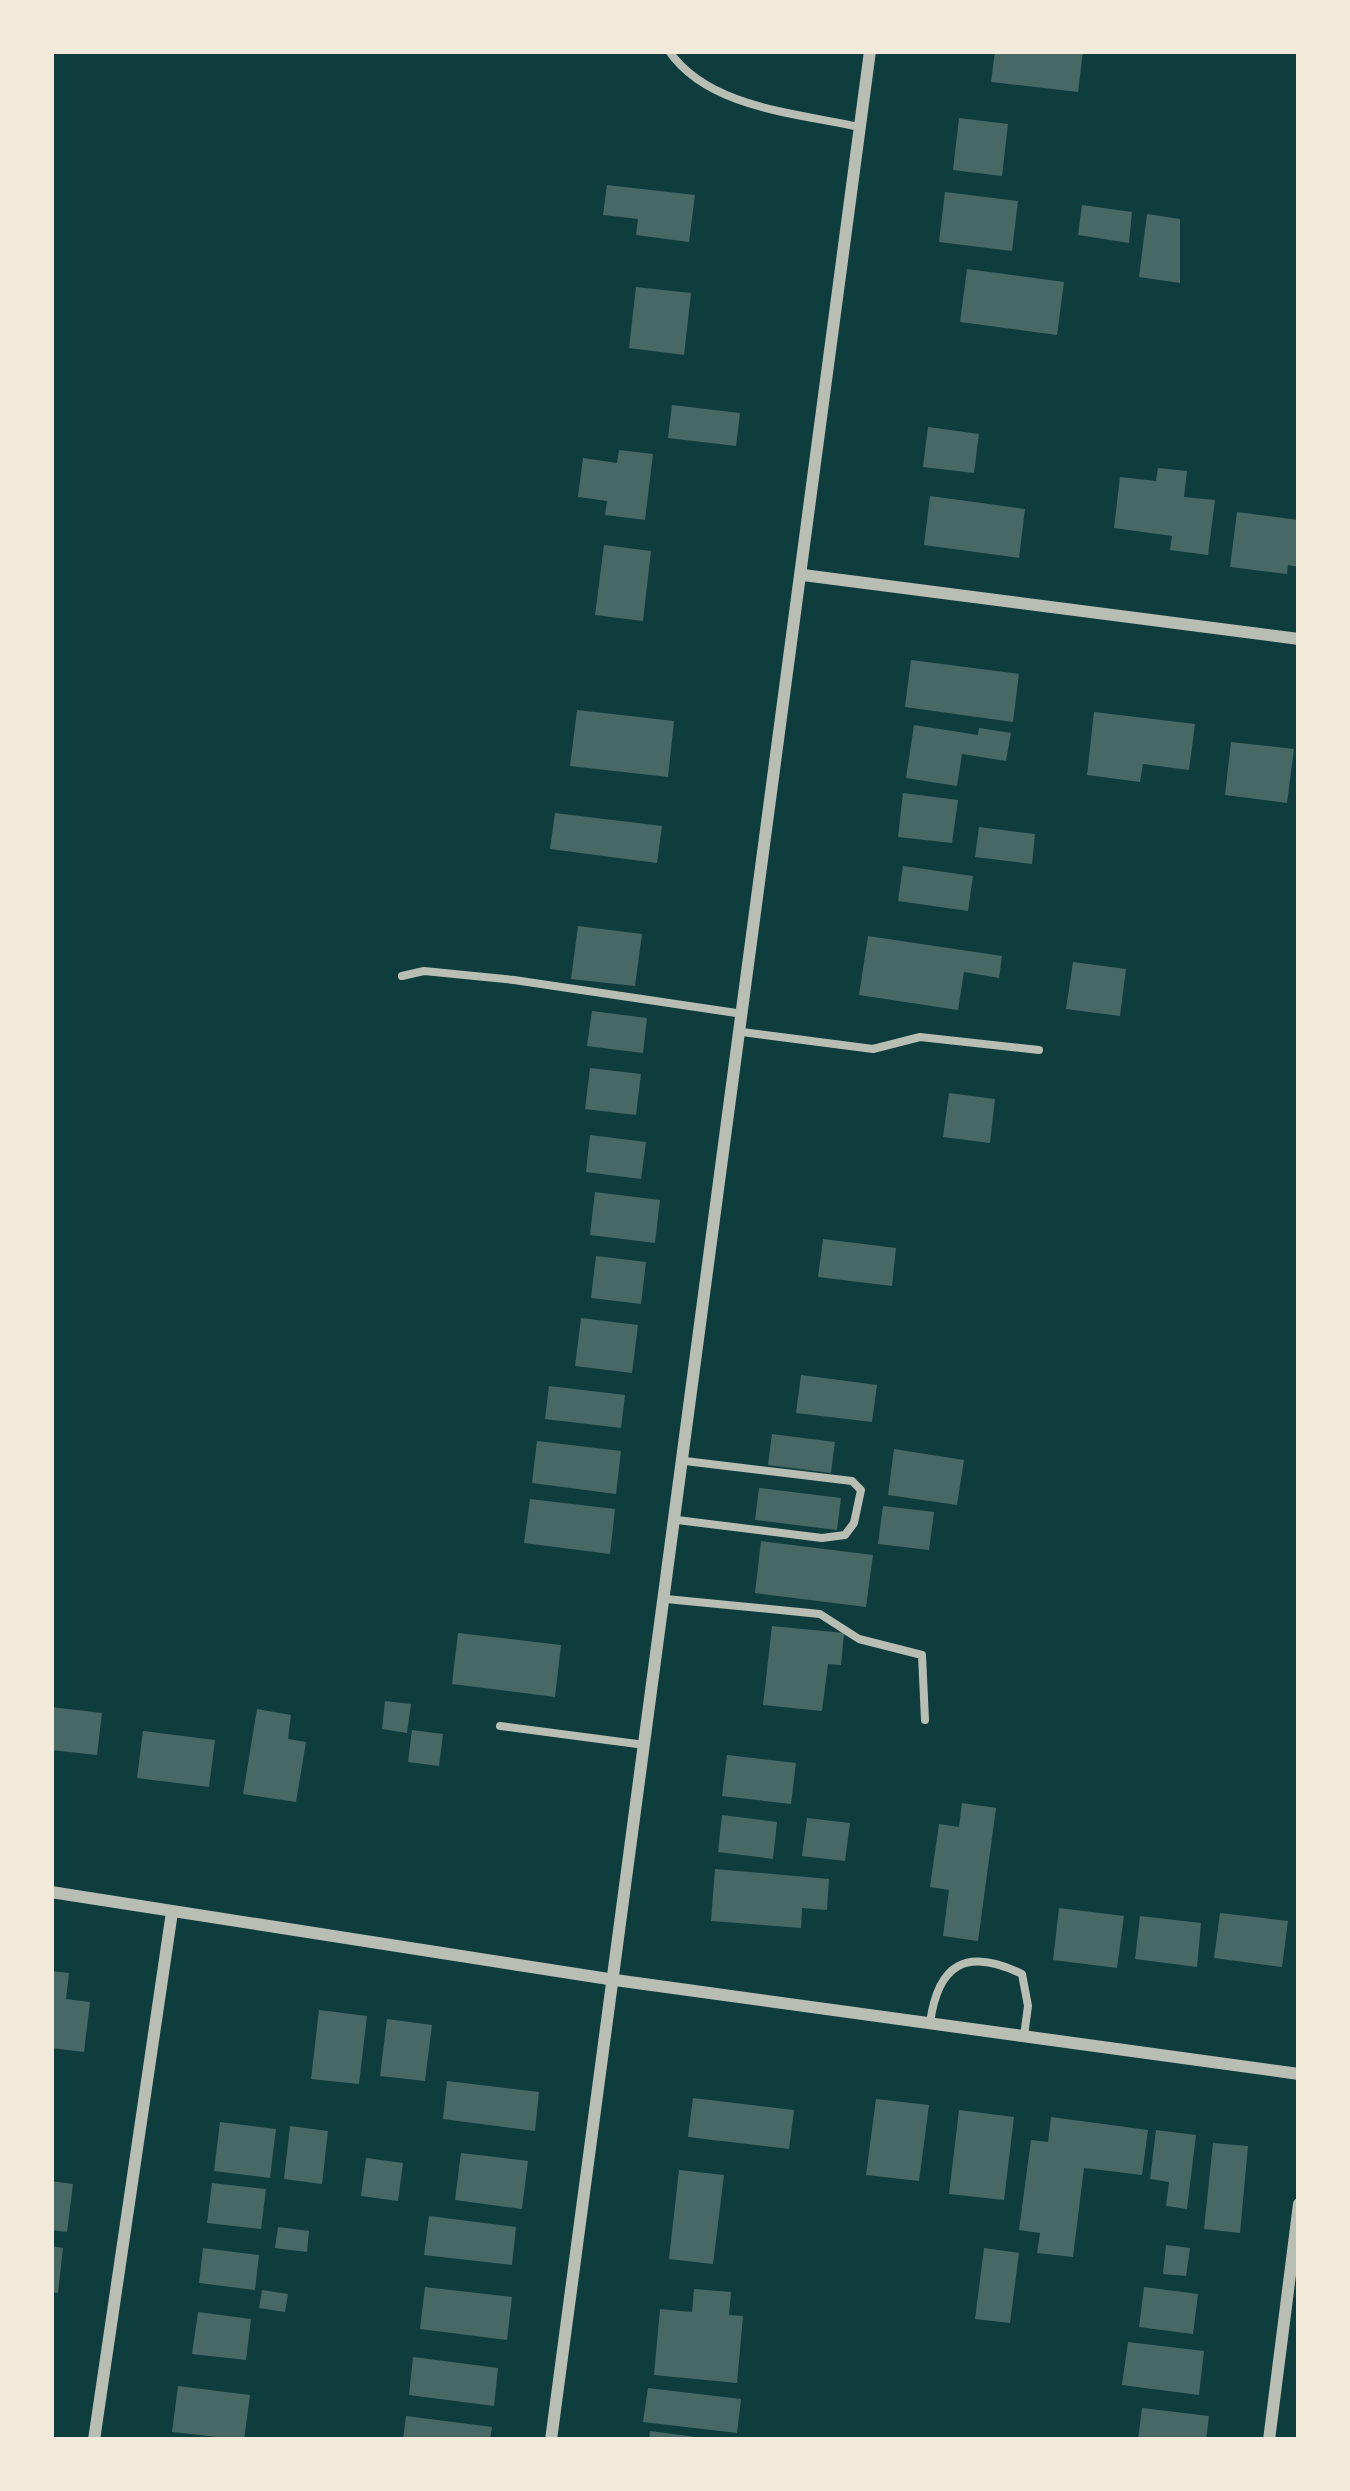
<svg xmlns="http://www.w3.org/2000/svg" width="1350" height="2491" viewBox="0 0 1350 2491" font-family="'PT Serif',serif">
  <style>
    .building { fill: #486865 }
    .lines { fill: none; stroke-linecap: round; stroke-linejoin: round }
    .service { stroke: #b8beb3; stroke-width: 8 }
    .minor { stroke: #b8beb3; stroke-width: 12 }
  </style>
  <rect width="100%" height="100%" fill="#0f3d3e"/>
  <g class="building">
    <polygon points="995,51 1083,51 1078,92 991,82"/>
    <polygon points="959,118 1008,124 1002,176 953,170"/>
    <polygon points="607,185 695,195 689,242 636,235 638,219 603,215"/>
    <polygon points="945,192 1018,201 1012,251 939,242"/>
    <polygon points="1082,205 1132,212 1129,243 1078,235"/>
    <polygon points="1147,214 1180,219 1180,283 1139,277"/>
    <polygon points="967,269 1064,282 1057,335 960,322"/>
    <polygon points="636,287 691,293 684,355 629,348"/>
    <polygon points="672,405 740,413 736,446 668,438"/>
    <polygon points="928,427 979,434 974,473 923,467"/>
    <polygon points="619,450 653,454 645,520 605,515 607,501 578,497 583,458 617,463"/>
    <polygon points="1158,468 1187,471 1184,497 1215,500 1208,555 1170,550 1172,536 1114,528 1120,477 1156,481"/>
    <polygon points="930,496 1025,509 1019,558 924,545"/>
    <polygon points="1237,512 1299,520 1299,567 1288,565 1287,574 1230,567"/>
    <polygon points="604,545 651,551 643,621 595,615"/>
    <polygon points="911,660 1019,674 1013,722 905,707"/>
    <polygon points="577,710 674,721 668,777 570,766"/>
    <polygon points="1094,712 1195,724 1189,770 1143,764 1140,782 1087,775"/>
    <polygon points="914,725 978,735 979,728 1011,733 1006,761 962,754 957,786 906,778"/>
    <polygon points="1231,742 1294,749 1287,803 1225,795"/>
    <polygon points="903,793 958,800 952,843 898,837"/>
    <polygon points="555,813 662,826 657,863 550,849"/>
    <polygon points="979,827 1035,834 1032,864 975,857"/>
    <polygon points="903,866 973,876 968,911 898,901"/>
    <polygon points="578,926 642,934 635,986 571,979"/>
    <polygon points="868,936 1002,956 999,978 964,972 958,1010 859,995"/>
    <polygon points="1073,962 1126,969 1120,1016 1066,1009"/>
    <polygon points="592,1011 647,1018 643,1053 587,1046"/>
    <polygon points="590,1068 641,1074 636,1115 585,1109"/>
    <polygon points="949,1093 995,1099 990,1143 943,1137"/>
    <polygon points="590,1135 646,1142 641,1179 586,1172"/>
    <polygon points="595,1192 660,1200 655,1243 590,1235"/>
    <polygon points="823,1239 896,1248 892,1286 818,1277"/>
    <polygon points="596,1256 646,1262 641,1304 591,1298"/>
    <polygon points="581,1318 638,1325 632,1373 575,1366"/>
    <polygon points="801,1375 877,1385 872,1422 796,1413"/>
    <polygon points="549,1386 625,1395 621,1428 545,1419"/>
    <polygon points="772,1434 835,1442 831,1473 768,1465"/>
    <polygon points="537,1441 621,1451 616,1494 532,1483"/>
    <polygon points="894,1449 964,1460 957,1505 888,1495"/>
    <polygon points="759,1488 841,1498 837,1530 755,1520"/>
    <polygon points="530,1499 615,1509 610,1554 524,1543"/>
    <polygon points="883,1506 934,1512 929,1550 878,1544"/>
    <polygon points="761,1541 873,1555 866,1607 755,1593"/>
    <polygon points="772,1626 844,1633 841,1665 828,1664 822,1711 763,1705"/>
    <polygon points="458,1633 561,1645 555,1697 452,1684"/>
    <polygon points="385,1701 411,1704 407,1733 382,1729"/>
    <polygon points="51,1707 102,1713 97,1755 51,1750"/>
    <polygon points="257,1709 291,1715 288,1739 306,1742 296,1802 243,1794"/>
    <polygon points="412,1730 443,1734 439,1766 408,1762"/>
    <polygon points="143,1731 215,1740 209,1787 137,1778"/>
    <polygon points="727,1755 796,1763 791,1804 722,1796"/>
    <polygon points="962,1803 996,1808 978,1941 943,1936 949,1890 930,1887 939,1824 959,1827"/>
    <polygon points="722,1815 777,1822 773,1859 718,1852"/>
    <polygon points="807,1818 850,1823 845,1861 802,1856"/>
    <polygon points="715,1869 829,1879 827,1910 802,1908 801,1928 711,1921"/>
    <polygon points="1059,1908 1124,1916 1117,1968 1053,1960"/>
    <polygon points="1220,1913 1288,1921 1282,1967 1214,1958"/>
    <polygon points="1140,1916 1201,1923 1197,1967 1135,1959"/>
    <polygon points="51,1971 69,1973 66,1999 90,2002 84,2052 51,2048"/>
    <polygon points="319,2010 367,2016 359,2084 311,2079"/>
    <polygon points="387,2019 432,2025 425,2081 380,2076"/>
    <polygon points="447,2081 539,2092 535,2131 443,2119"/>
    <polygon points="693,2098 794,2110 789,2149 688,2137"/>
    <polygon points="876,2099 929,2105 919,2181 866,2175"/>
    <polygon points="959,2110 1014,2117 1004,2200 949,2194"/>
    <polygon points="1051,2117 1148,2130 1142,2175 1084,2168 1073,2257 1037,2253 1040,2233 1019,2230 1031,2140 1048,2142"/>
    <polygon points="220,2122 276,2129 270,2178 214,2171"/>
    <polygon points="290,2126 328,2131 322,2184 284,2179"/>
    <polygon points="1156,2130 1196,2135 1187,2209 1166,2206 1169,2182 1150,2179"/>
    <polygon points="1213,2143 1248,2146 1240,2233 1204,2229"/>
    <polygon points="461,2153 528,2161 522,2209 455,2200"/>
    <polygon points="366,2158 403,2163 398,2201 361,2196"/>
    <polygon points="679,2170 724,2175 713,2264 669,2259"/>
    <polygon points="51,2181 73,2184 67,2232 51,2230"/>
    <polygon points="212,2183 266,2189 261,2229 207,2223"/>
    <polygon points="429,2216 516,2227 512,2265 424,2255"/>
    <polygon points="278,2227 309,2231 307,2252 275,2248"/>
    <polygon points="1166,2245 1190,2248 1186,2276 1163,2274"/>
    <polygon points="51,2246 63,2248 58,2293 51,2292"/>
    <polygon points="203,2248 259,2255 255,2290 199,2283"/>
    <polygon points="984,2248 1019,2253 1010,2323 975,2319"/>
    <polygon points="425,2287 512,2297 507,2340 420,2329"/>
    <polygon points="1144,2287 1198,2294 1193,2334 1139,2327"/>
    <polygon points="694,2289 731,2292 729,2315 743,2316 737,2383 654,2375 660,2309 692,2312"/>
    <polygon points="262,2290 288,2294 285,2312 259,2308"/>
    <polygon points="198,2312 251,2319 246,2360 192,2354"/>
    <polygon points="1128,2342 1204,2351 1199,2395 1122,2385"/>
    <polygon points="413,2357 498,2368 494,2406 409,2395"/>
    <polygon points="178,2386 250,2395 244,2440 172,2432"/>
    <polygon points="648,2388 741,2399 737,2433 643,2422"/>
    <polygon points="1142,2408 1209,2416 1206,2440 1138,2440"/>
    <polygon points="406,2416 492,2427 490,2440 403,2440"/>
    <polygon points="650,2431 696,2437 696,2440 649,2440"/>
  </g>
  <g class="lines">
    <g class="service">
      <path d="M669,51C708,108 796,113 859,127"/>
      <polyline points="402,976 424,971 514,980 743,1014"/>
      <polyline points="742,1032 873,1049 920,1037 1039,1050"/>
      <polyline points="677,1520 822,1538 845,1535 854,1523 861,1490 852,1481 685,1461"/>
      <polyline points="666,1599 820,1614 859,1639 922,1655 925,1720"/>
      <polyline points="500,1726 645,1745"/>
      <path d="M930,2023C938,1964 966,1947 1022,1974L1028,2006L1024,2036"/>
    </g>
    <g class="minor">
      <polyline points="803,575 1299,639"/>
      <polyline points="51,1892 615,1980 1299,2074"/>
      <polyline points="94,2440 172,1912"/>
      <polyline points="551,2440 870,51"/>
      <polyline points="1269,2440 1299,2204"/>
    </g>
  </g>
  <rect width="1350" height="2491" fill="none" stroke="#f1e9da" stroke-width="108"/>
</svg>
